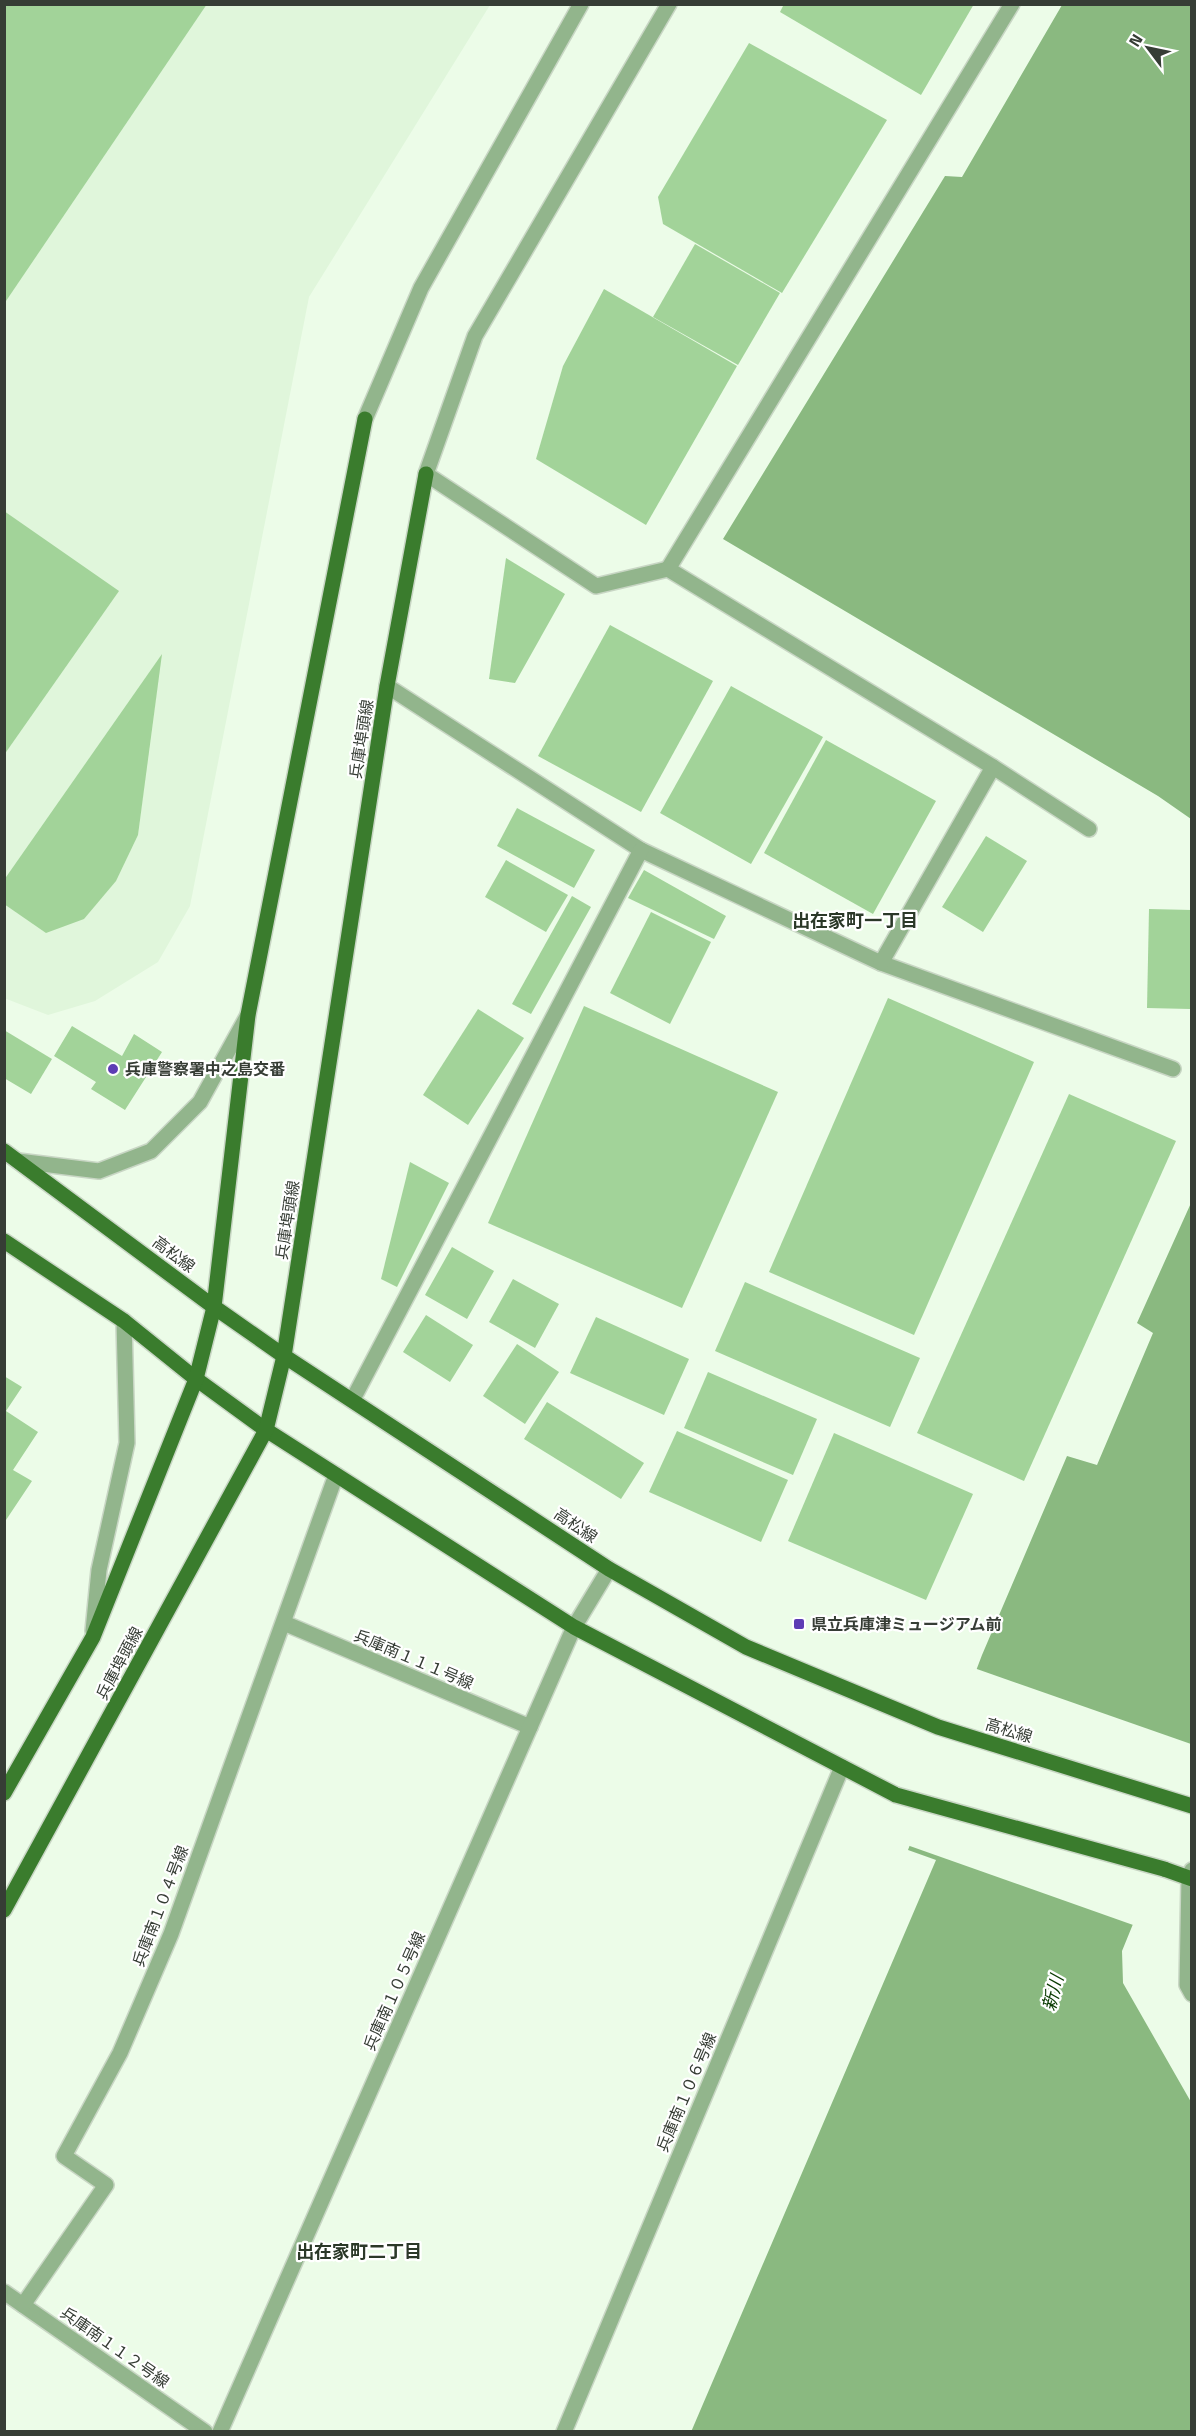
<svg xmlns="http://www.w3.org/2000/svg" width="1196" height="2436" viewBox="0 0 1196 2436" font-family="'Titillium Web','Noto Sans JP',sans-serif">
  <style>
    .built { fill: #e0f6db }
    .water { fill: #8ab980 }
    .pier { fill: #ecfce8 }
    .building { fill: #a2d399 }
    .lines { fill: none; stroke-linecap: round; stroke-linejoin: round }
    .minor-casing { stroke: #c8d6c4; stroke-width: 18 }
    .major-casing { stroke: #c8d6c4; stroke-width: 18 }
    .minor { stroke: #92b58c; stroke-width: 15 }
    .major { stroke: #3a7c2d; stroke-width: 15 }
    .major-bridge-casing { stroke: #c8d6c4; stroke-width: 18; stroke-linecap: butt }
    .major-bridge { stroke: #3a7c2d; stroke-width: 15 }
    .poi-dot { fill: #5d3cb4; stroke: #fff; stroke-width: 2 }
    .labels { text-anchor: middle; stroke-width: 4.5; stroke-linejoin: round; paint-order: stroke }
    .street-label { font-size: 16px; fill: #363d35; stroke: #fff }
    .poi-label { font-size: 16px; font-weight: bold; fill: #363d35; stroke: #fff; text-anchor: start }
    .neighbourhood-label { font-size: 18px; font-weight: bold; fill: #2b3828; stroke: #fff }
    .water-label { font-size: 18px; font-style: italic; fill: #093a00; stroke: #fff }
  </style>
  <rect width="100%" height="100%" fill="#ecfce8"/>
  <polygon class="built" points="4,5 490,5 309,297 190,906 158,962 95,1001 48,1015 4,998"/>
  <g class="water">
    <polygon points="1062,5 1191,5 1191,819 1158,796 723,539 945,176 962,177"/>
    <polygon points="1191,1203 1191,1782 1122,1951 1123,1983 1191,2102 1191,2431 691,2432 936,1860 908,1850 982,1655 1067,1456 1097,1465 1153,1333 1137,1323"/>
  </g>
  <polygon class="pier" points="974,1668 1191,1744 1192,1789 1136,1926 907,1845"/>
  <g class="building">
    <polygon points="4,4 207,4 4,304"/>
    <polygon points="784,4 974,4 921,95 780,12"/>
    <polygon points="749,43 887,120 782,293 663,224 658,197"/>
    <polygon points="695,244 780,293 738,365 653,317"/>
    <polygon points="604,289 737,366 646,525 536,459 563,366"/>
    <polygon points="4,511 119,591 4,755"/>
    <polygon points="506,558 565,594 515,683 489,679"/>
    <polygon points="610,625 713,681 641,812 538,756"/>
    <polygon points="162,654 138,835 116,881 84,919 46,933 4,904 4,880"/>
    <polygon points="731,686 823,737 751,864 660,813"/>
    <polygon points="826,740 936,801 873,914 764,853"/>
    <polygon points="517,808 595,850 574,888 497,846"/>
    <polygon points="986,836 1027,861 983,932 942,907"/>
    <polygon points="506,860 568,895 546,932 485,897"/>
    <polygon points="644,870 726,916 714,939 628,898"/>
    <polygon points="572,896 591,907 531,1014 512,1004"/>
    <polygon points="1149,909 1192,910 1190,1009 1147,1008"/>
    <polygon points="651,912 711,942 670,1024 610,993"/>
    <polygon points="888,998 1034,1062 914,1335 769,1272"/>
    <polygon points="584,1006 778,1092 682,1308 488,1223"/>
    <polygon points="478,1009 524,1038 468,1125 423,1095"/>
    <polygon points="72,1026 122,1056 134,1034 162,1052 125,1110 91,1089 96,1082 54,1056"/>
    <polygon points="4,1030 52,1059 31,1094 4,1078"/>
    <polygon points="1069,1094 1176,1141 1024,1481 917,1433"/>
    <polygon points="410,1162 449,1183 397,1287 381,1279"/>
    <polygon points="452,1247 494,1271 467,1319 425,1295"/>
    <polygon points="513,1279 559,1304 535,1348 489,1322"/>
    <polygon points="745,1282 920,1358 890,1427 715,1351"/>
    <polygon points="426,1315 473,1345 450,1382 403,1352"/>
    <polygon points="596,1317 689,1359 664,1415 570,1373"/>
    <polygon points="517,1344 559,1372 525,1424 483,1396"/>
    <polygon points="708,1372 817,1419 793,1475 684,1428"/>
    <polygon points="4,1376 22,1387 6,1411 38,1432 13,1470 32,1481 4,1523"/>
    <polygon points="547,1402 644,1463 621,1499 524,1439"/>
    <polygon points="677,1431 788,1480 761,1542 649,1492"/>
    <polygon points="834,1433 973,1494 926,1600 788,1541"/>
  </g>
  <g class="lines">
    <g class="minor-casing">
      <g id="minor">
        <polyline points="669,4 475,336 426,474 596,586 668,569 993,767 1089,829"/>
        <polyline points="365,419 421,288 581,4"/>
        <polyline points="668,569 1012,4"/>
        <polyline points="387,686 641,850 881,963 1173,1069"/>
        <polyline points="881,963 993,767"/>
        <polyline points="18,1161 99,1171 151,1151 200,1102 248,1015"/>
        <polyline points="353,1399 641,850"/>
        <polyline points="284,1623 530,1727"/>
        <polyline points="93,1631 99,1570 127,1443 124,1321"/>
        <polyline points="1192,1870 1189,1878 1187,1985 1192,1994"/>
        <polyline points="4,2292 205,2432"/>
        <polyline points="23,2305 106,2185 64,2156 120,2053 171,1934 336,1475"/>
        <polyline points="220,2432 574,1627 609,1569"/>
        <polyline points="564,2432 842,1767"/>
      </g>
    </g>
    <g class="major-casing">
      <g id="major">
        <polyline points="4,1151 214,1307 284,1356 609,1569 746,1647 938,1727 1192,1806"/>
        <polyline points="4,1241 124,1321 196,1379 266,1430 574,1627 896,1795"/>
        <polyline points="4,1793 93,1637 196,1379 214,1307 248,1015 365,419"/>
        <polyline points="1164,1869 1192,1879"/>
        <polyline points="4,1910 266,1430 284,1356 387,686 426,474"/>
      </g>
    </g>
    <use href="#minor" class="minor"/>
    <use href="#major" class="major"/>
    <g class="major-bridge-casing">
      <polyline id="major-bridge" points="896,1795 1164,1869"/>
    </g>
    <use href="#major-bridge" class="major-bridge"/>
  </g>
  <g class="poi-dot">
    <circle cx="113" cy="1069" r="6"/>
    <rect x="793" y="1618" width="12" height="12" rx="3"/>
  </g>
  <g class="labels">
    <g class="street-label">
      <text transform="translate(361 739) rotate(-81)" y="6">兵庫埠頭線</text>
      <text transform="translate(287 1220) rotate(-81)" y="6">兵庫埠頭線</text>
      <text transform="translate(174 1254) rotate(37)" y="6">高松線</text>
      <text transform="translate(576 1525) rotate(34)" y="6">高松線</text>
      <text transform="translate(414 1659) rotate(23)" y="6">兵庫南１１１号線</text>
      <text transform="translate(119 1663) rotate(-62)" y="6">兵庫埠頭線</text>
      <text transform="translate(1009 1730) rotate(17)" y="6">高松線</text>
      <text transform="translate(160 1906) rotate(-69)" y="6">兵庫南１０４号線</text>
      <text transform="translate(394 1991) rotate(-66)" y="6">兵庫南１０５号線</text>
      <text transform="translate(686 2092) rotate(-67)" y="6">兵庫南１０６号線</text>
      <text transform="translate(115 2347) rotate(35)" y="6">兵庫南１１２号線</text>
    </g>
    <g class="poi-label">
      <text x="125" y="1075">兵庫警察署中之島交番</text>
      <text x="811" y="1630">県立兵庫津ミュージアム前</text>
    </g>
    <g class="neighbourhood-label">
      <text x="855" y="927">出在家町一丁目</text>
      <text x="359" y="2258">出在家町二丁目</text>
    </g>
    <g class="water-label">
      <text transform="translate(1053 1993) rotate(-75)" y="6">新川</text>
    </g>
  </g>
  <rect width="1196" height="2436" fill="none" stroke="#363d35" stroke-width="12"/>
  <g transform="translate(1148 48) rotate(302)" stroke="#ffffff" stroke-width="4.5" paint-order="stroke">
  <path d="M0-4.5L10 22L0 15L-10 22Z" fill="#363d35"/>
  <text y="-9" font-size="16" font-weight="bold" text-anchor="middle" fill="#363d35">N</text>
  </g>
</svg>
